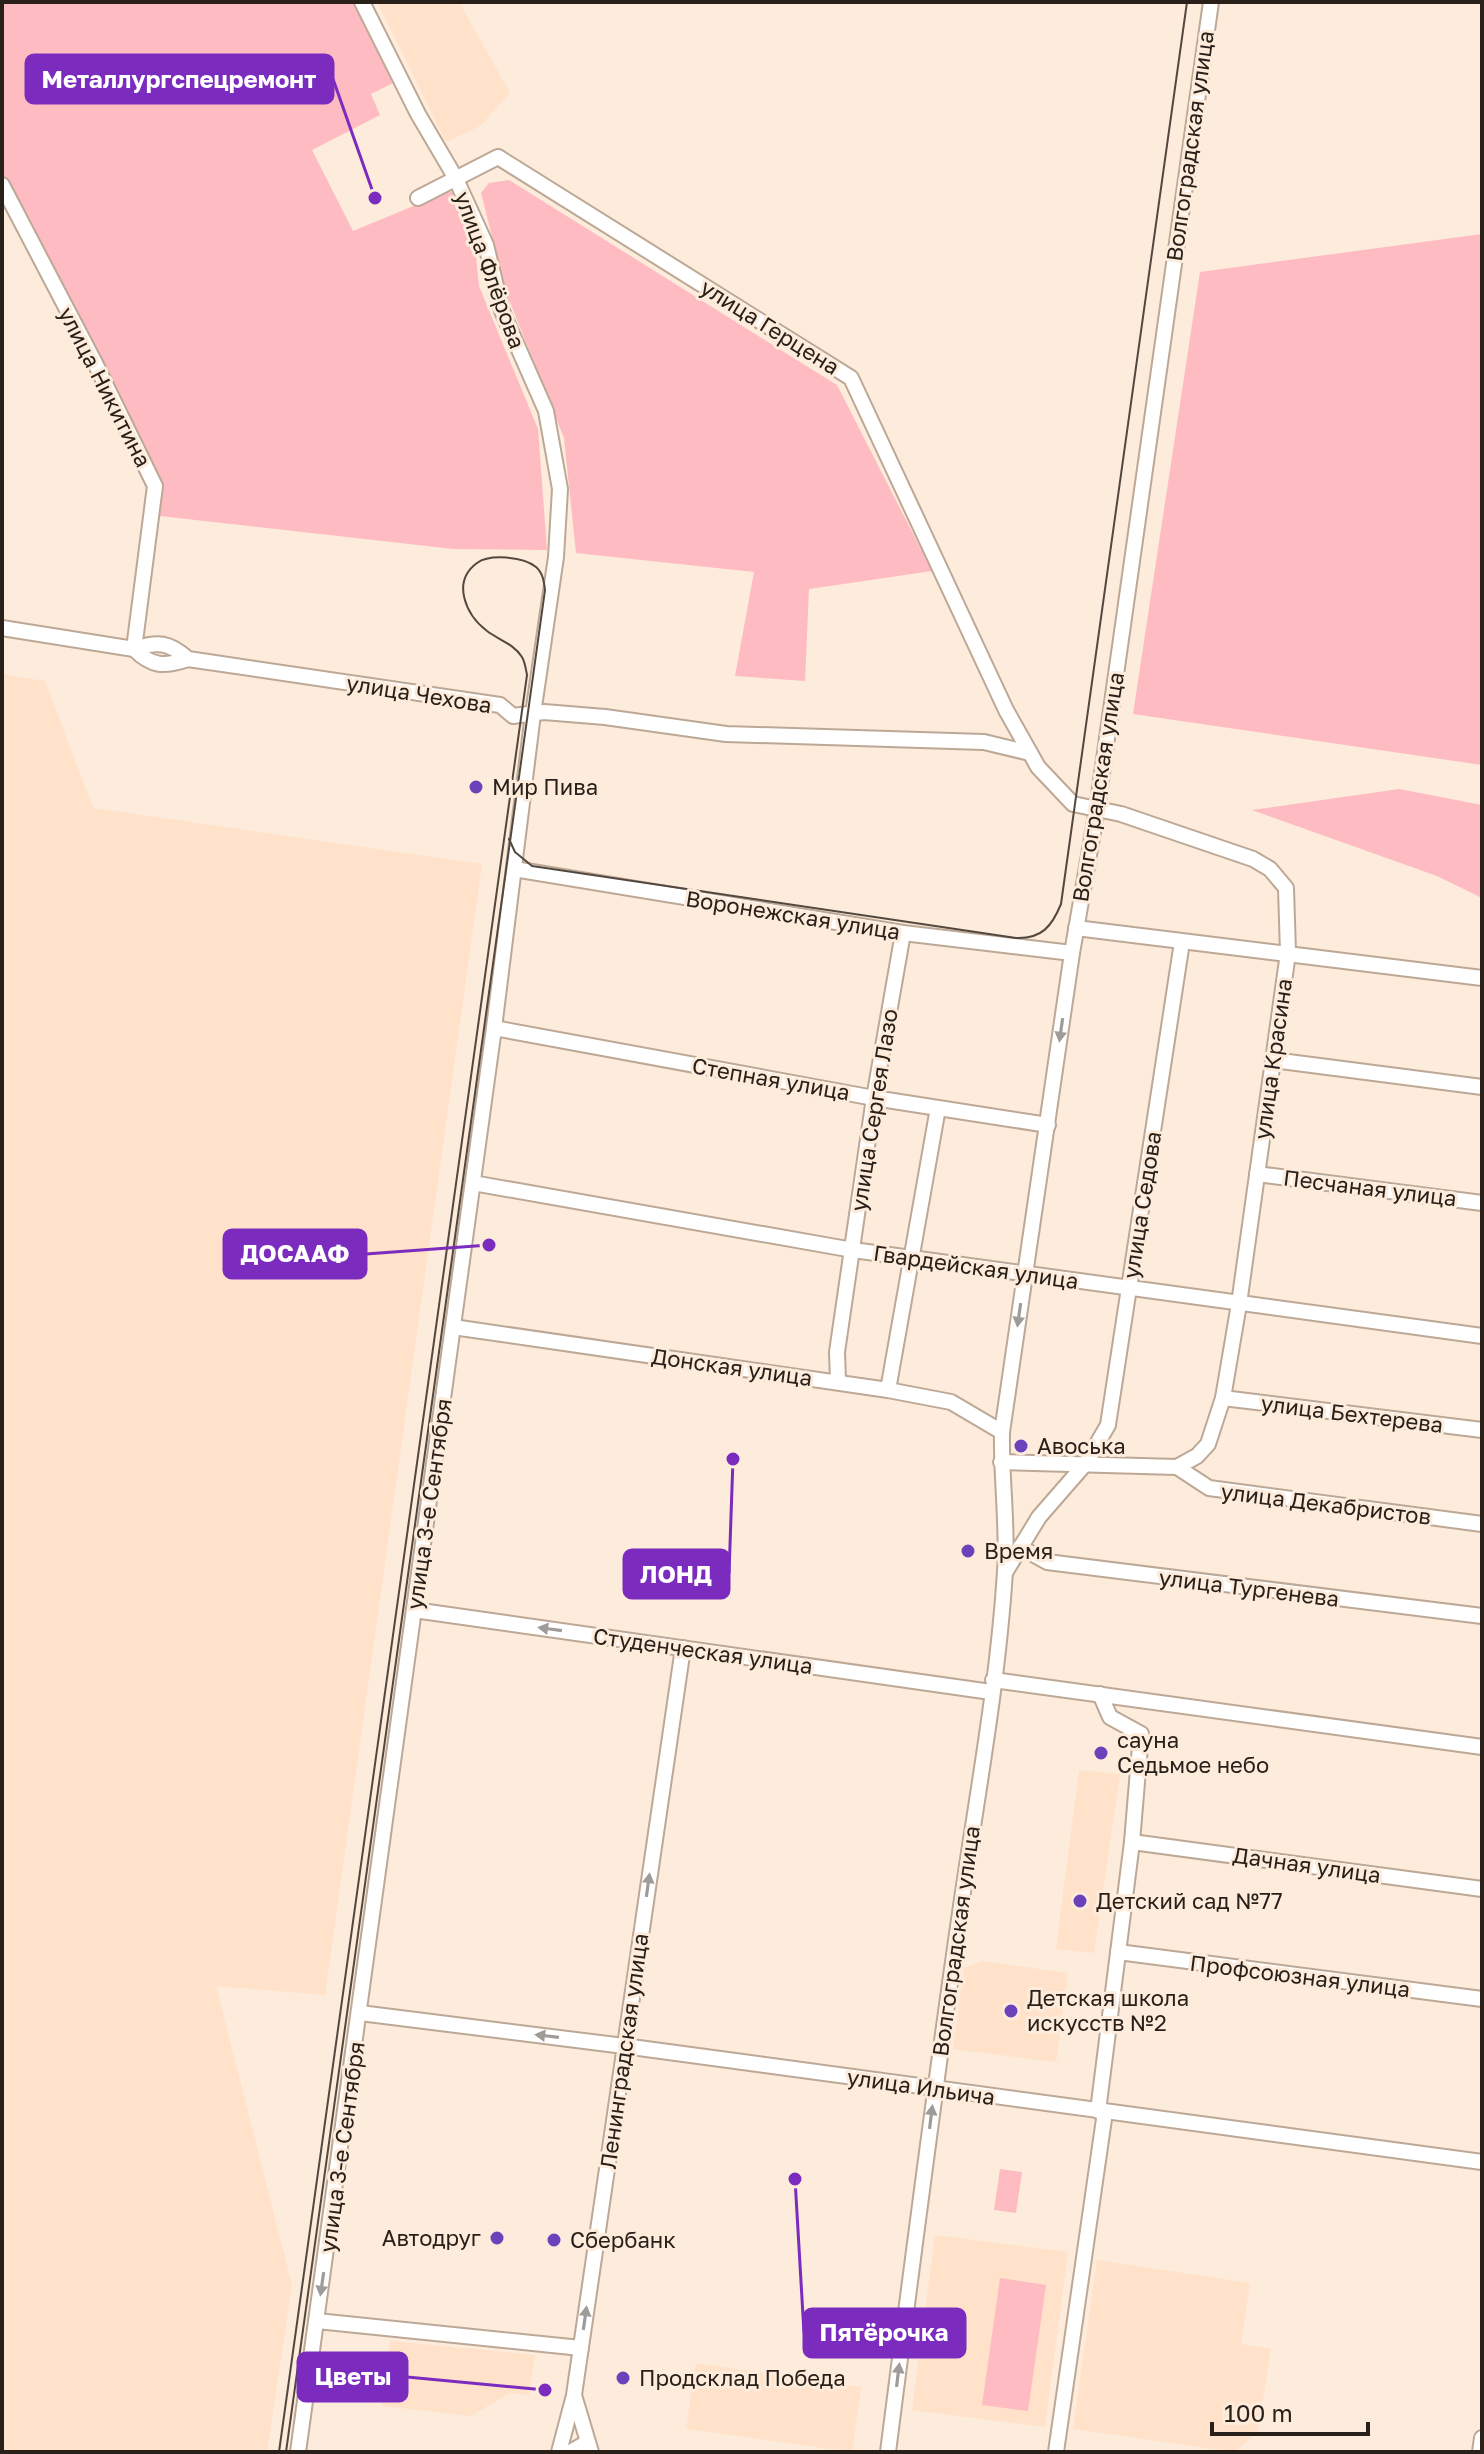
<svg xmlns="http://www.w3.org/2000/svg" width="1484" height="2454" viewBox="0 0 1484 2454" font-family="'Golos Text',sans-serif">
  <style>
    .built { fill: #ffe2c9 }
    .green { fill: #febbc1 }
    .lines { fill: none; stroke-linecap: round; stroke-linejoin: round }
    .minor-casing { stroke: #bda895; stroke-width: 18 }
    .minor { stroke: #fff; stroke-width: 14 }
    .tram { stroke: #52483f; stroke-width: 2 }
    .oneway { fill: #9e9b98 }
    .poi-dot { fill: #6c42ba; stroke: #fdebdb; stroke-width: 3 }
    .labels { text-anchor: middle; stroke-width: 6; stroke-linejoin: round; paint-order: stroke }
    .street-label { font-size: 22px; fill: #282019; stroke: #fdebdb }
    .poi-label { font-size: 22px; fill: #282019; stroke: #fdebdb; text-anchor: start }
    .leader { fill: none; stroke: #7b2cbf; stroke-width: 3 }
    .callout-dot { fill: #7b2cbf; stroke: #fdebdb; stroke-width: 3 }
    .callout { fill: #7b2cbf; stroke: #7b2cbf; stroke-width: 3 }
    .callout-label { font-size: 24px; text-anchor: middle; font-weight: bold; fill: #fff }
  </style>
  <rect width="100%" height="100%" fill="#fdebdb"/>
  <g class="built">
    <polygon points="377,2 459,2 510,93 480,126 446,142"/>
    <polygon points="2,674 45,681 93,808 482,864 325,1995 216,1986 292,2285 267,2452 2,2452"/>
    <polygon points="1079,1770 1120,1774 1094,1953 1056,1949"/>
    <polygon points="982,1961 1068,1973 1056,2062 953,2049 964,1968"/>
    <polygon points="935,2235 1068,2252 1045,2427 912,2410"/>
    <polygon points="1097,2260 1250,2283 1241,2344 1271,2349 1258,2431 1234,2452 1073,2429"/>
    <polygon points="390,2341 535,2355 529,2395 510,2393 471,2416 382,2406"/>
    <polygon points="696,2363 861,2387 852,2452 686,2429"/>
  </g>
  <g class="green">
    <polygon points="2,2 353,2 393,83 371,94 380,115 312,150 353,231 445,193 469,189 479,286 538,429 547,550 453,549 160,516 161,484 2,174"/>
    <polygon points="509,180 837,385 932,571 809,589 805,681 735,676 754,572 576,553 564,438 506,292 481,193 489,183"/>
    <polygon points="1482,234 1482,765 1133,714 1200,272"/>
    <polygon points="1399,789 1482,805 1482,898 1437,876 1252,810"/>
    <polygon points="1000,2169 1022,2172 1016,2213 994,2210"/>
    <polygon points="1000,2278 1046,2285 1028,2411 982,2405"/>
  </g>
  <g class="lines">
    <g class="minor-casing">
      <g id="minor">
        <path d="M2,185L95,363L155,486L134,649C152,667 164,667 188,659"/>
        <polyline points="418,198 498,157 851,378 1006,710 1038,767 1073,804 1121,814 1253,859 1270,869 1286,888 1288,953 1239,1304 1223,1398 1208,1444 1197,1456 1177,1467 1001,1462"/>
        <path d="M2,628L134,649C158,641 169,642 188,659L500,705L513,716L544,712L605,717L726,734L984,742L1030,753"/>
        <polyline points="514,869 903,933 1072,953"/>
        <polyline points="1076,928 1482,978"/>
        <polyline points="494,1028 874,1098 1048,1125"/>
        <polyline points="1273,1060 1482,1087"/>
        <polyline points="1257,1174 1482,1203"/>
        <polyline points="473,1183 853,1250 1482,1336"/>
        <polyline points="453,1327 888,1390 951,1402 1002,1432"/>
        <polyline points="838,1382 837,1352 874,1098 903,933"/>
        <polyline points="888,1390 938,1108"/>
        <polyline points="1223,1398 1482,1430"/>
        <polyline points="1177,1467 1209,1488 1482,1524"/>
        <polyline points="1020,1547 1047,1562 1482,1616"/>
        <polyline points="1006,1571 1039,1517 1086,1463 1108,1425 1182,942"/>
        <polyline points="414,1610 991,1692"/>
        <polyline points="993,1680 1482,1747"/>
        <polyline points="1132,1842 1482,1889"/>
        <polyline points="1118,1952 1482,1999"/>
        <polyline points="360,2013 624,2046 1482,2162"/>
        <polyline points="1098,2111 1132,1842 1141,1734 1110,1717 1100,1694"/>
        <polyline points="317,2321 581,2348"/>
        <polyline points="298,2452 494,1028 533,714 556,557 560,489 546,411 502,311 486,245 455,177 418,114 362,2"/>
        <polyline points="559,2452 573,2399"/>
        <polyline points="570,2452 586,2443"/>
        <polyline points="591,2452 574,2395 683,1648"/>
        <path d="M888,2452C911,2272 934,2092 960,1913C976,1800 998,1685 1005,1571C1008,1525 1001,1479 1002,1432L1072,953L1097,809L1211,2"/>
        <polyline points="1056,2452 1105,2112"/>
        <polyline points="1480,2452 1482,2438"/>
      </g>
    </g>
    <use href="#minor" class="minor"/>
    <g class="tram">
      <path d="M509,839L515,852L532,866L1016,938C1042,939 1052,926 1061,904L1187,2"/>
      <path d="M279,2452L527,675C526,670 525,662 522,657C514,644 499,640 487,631C466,615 451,582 477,563C489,554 523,556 536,567C543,573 544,582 545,590L286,2452"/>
    </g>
  </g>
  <defs><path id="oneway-solid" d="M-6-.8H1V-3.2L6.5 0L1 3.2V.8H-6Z" transform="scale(2)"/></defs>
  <g class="oneway">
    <use href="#oneway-solid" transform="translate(1061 1030) rotate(98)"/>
    <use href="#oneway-solid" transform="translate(1019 1315) rotate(98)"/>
    <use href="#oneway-solid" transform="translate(550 1629) rotate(-172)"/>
    <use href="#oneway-solid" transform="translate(648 1885) rotate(-82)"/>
    <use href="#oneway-solid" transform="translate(547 2036) rotate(-173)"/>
    <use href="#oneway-solid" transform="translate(931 2117) rotate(-83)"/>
    <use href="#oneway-solid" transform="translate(322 2284) rotate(98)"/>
    <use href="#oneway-solid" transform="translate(585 2318) rotate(-82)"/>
    <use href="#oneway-solid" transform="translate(898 2375) rotate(-83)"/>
  </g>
  <g class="poi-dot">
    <circle cx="476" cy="787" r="8"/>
    <circle cx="1021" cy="1446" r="8"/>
    <circle cx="968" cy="1551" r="8"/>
    <circle cx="1101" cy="1753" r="8"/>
    <circle cx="1080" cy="1901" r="8"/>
    <circle cx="1011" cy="2011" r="8"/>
    <circle cx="497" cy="2238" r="8"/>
    <circle cx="554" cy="2240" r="8"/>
    <circle cx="623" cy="2378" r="8"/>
  </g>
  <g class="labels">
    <g class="street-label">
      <text transform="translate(1190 146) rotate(-82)" y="8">Волгоградская улица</text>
      <text transform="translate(490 270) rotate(70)" y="8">улица Флёрова</text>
      <text transform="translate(770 327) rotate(32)" y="8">улица Герцена</text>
      <text transform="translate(105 387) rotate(63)" y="8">улица Никитина</text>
      <text transform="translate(419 694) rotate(9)" y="8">улица Чехова</text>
      <text transform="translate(1098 787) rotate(-81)" y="8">Волгоградская улица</text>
      <text transform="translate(793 915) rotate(9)" y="8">Воронежская улица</text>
      <text transform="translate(1273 1059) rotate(-82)" y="8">улица Красина</text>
      <text transform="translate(771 1079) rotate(10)" y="8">Степная улица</text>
      <text transform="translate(874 1110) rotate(-81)" y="8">улица Сергея Лазо</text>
      <text transform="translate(1370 1188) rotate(7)" y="8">Песчаная улица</text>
      <text transform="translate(1142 1205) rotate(-81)" y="8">улица Седова</text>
      <text transform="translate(976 1267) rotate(8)" y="8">Гвардейская улица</text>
      <text transform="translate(732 1367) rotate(8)" y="8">Донская улица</text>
      <text transform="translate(1352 1414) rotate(7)" y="8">улица Бехтерева</text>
      <text transform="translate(429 1504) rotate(-82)" y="8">улица 3-е Сентября</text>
      <text transform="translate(1326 1504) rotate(7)" y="8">улица Декабристов</text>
      <text transform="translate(1249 1588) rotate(7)" y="8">улица Тургенева</text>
      <text transform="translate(703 1651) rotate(8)" y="8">Студенческая улица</text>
      <text transform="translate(1307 1865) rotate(8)" y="8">Дачная улица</text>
      <text transform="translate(956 1941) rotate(-82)" y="8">Волгоградская улица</text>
      <text transform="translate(1300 1976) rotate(7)" y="8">Профсоюзная улица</text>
      <text transform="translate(624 2051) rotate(-82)" y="8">Ленинградская улица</text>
      <text transform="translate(921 2087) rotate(8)" y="8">улица Ильича</text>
      <text transform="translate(342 2147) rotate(-82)" y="8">улица 3-е Сентября</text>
    </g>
    <g class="poi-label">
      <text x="492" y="795">Мир Пива</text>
      <text x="1037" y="1454">Авоська</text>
      <text x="984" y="1559">Время</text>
      <text x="1117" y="1748">сауна<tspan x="1117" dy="25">Седьмое небо</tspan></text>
      <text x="1096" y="1909">Детский сад №77</text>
      <text x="1027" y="2006">Детская школа<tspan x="1027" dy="25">искусств №2</tspan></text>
      <text x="481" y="2246" text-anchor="end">Автодруг</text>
      <text x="570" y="2248">Сбербанк</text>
      <text x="639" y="2386">Продсклад Победа</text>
    </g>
  </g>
  <path class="leader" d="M375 198L333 79M489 1245L366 1254M733 1459L729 1574M795 2179L804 2333M545 2390L407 2377"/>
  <g class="callout-dot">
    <circle cx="375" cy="198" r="8"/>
    <circle cx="489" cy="1245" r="8"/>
    <circle cx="733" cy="1459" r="8"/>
    <circle cx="795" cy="2179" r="8"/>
    <circle cx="545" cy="2390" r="8"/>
  </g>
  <g class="callout">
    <rect x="26" y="55" width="307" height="48" rx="8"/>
    <rect x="224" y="1230" width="142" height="48" rx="8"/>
    <rect x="624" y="1550" width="105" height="48" rx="8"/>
    <rect x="804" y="2309" width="161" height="48" rx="8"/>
    <rect x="298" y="2353" width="109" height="48" rx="8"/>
  </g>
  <g class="callout-label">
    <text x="179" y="88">Металлургспецремонт</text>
    <text x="295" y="1262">ДОСААФ</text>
    <text x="676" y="1583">ЛОНД</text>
    <text x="884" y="2341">Пятёрочка</text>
    <text x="353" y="2385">Цветы</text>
  </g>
  <rect width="1484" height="2454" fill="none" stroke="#282019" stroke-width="8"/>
  <path d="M1212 2422v12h156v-12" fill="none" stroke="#282019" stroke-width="4"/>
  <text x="1224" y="2422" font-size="24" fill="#282019" stroke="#fdebdb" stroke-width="6" paint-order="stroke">100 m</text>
</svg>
